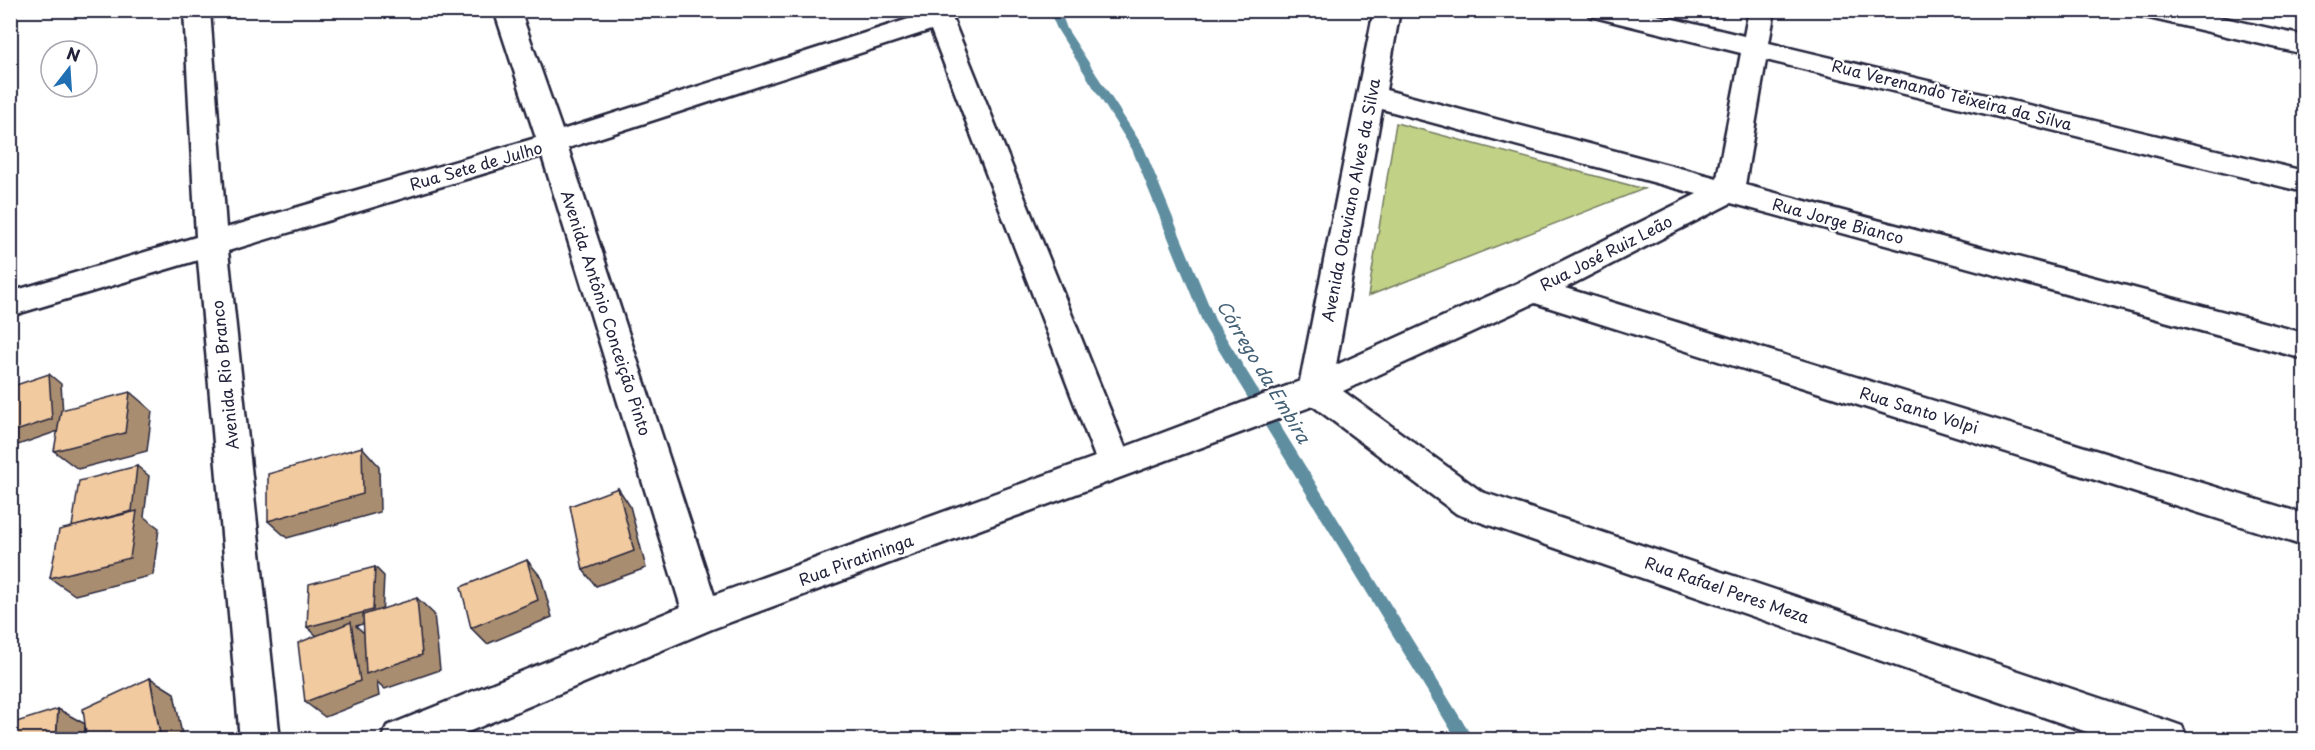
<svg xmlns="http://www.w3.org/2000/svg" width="2315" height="750" viewBox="0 0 2315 750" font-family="'Playpen Sans',sans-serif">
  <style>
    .green { fill: #c1d286; stroke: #727a60; stroke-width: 1.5 }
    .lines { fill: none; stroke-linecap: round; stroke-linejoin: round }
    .stream { fill: #5f8ea0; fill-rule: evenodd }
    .street-casing { stroke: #22223b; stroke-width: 5 }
    .street { fill: #fff; fill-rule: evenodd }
    .shaded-wall { fill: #a98d70; stroke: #22223b; stroke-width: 1.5 }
    .building { fill: #f1caa0; stroke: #22223b; stroke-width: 1.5 }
    .labels { text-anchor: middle; stroke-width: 4.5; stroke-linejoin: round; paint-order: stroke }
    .street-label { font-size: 16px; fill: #22223b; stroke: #fff }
    .water-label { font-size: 18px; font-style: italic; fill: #456176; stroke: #fff }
  </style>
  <rect width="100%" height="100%" fill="#fff"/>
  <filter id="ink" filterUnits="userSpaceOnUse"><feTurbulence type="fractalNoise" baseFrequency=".0167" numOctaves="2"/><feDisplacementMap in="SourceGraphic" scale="12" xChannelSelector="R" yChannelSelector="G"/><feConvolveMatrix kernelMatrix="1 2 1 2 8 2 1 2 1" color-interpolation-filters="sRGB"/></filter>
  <g filter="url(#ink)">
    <polygon class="green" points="1396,123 1644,189 1368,296"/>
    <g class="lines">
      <polygon class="stream" points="1049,10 1060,10 1067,29 1144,148 1215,320 1474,740 1457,740 1204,326 1132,149 1057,29"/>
      <g class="street-casing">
        <g id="street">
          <path d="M184,10H210L226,228L536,138L494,10H520L562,130L924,14L923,10H949L1125,447L1300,381L1374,10H1400L1386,90L1717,178L1741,53L1590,16L1586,10H1636L1744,36L1749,10H1775L1769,43L2304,171V192L1766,60L1745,185L2304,333V359L1731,203L1565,288L2304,514V546L1535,303L1343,391L1482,492L2168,721L2182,726L2188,740H2110L1457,514L1313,406L712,629L449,740H381L387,726L681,607L542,156L228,251L280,740H240L198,260L10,316V292L196,237ZM931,30L1095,457L714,595L568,148ZM1382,109L1697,194L1522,281L1336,365Z"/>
          <polygon points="2136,10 2189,10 2304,36 2304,54 2149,18 2140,16"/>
        </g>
      </g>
      <use href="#street" class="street"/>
    </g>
    <g class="shaded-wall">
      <polygon points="49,374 61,384 64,429 18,445 10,440 10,433"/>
      <polygon points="130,392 152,411 147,451 78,469 54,451"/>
      <polygon points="362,447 379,466 380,512 287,538 268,521"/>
      <polygon points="137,466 149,476 144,517 159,528 153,575 75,595 50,578 85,536"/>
      <polygon points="618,488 630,506 646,568 596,586 583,570"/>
      <polygon points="527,560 541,577 552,617 487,644 471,628"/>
      <polygon points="375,567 384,576 382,618 356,626 370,638 417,598 434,614 440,670 385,689 377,682 379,696 325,717 305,702 317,636 307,627"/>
      <polygon points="150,678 174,693 183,740 161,740"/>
      <polygon points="58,709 85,724 84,740 56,740"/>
      <polygon points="668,731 675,740 672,740"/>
    </g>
    <g class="building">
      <polygon points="49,374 52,419 10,433 10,387"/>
      <polygon points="130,392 125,433 54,451 61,410"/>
      <polygon points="362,447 363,494 268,521 268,474"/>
      <polygon points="137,466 132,511 72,527 79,481"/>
      <polygon points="618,488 634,551 583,570 570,506"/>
      <polygon points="137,511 130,558 50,578 59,530"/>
      <polygon points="527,560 538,600 471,628 461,587"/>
      <polygon points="375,567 373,610 307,627 309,584"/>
      <polygon points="417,598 422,655 366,674 363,615"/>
      <polygon points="351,622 360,681 305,702 298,643"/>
      <polygon points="150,678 161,740 87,740 83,709"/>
      <polygon points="58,709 56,740 10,740 10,724"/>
      <polygon points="668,731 672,740 651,740"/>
    </g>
  </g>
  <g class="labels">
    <g class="street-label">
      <text transform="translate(1952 95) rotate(14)" y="6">Rua Verenando Teixeira da Silva</text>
      <text transform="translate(476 166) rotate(-16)" y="6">Rua Sete de Julho</text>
      <text transform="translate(1351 200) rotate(-79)" y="6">Avenida Otaviano Alves da Silva</text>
      <text transform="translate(1838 221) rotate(15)" y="6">Rua Jorge Bianco</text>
      <text transform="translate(1606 253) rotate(-27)" y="6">Rua José Ruiz Leão</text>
      <text transform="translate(606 313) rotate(72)" y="6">Avenida Antônio Conceição Pinto</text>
      <text transform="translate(225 375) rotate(-96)" y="6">Avenida Rio Branco</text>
      <text transform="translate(1919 410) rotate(17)" y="6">Rua Santo Volpi</text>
      <text transform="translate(856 560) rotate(-20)" y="6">Rua Piratininga</text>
      <text transform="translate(1727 590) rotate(19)" y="6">Rua Rafael Peres Meza</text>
    </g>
    <g class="water-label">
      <text transform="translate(1263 372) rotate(59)" y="6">Córrego da Embira</text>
    </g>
  </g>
  <rect width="2315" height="750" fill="none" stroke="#fff" stroke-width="36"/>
  <rect x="18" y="18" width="2279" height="714" fill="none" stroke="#22223b" stroke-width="2" filter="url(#ink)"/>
  <g transform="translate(69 69) rotate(17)"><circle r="28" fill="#ffffff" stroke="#a7a7b1" stroke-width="1.5"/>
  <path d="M0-4.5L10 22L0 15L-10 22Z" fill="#1f6fb2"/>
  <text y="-9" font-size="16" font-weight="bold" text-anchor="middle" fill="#22223b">N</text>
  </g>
</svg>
